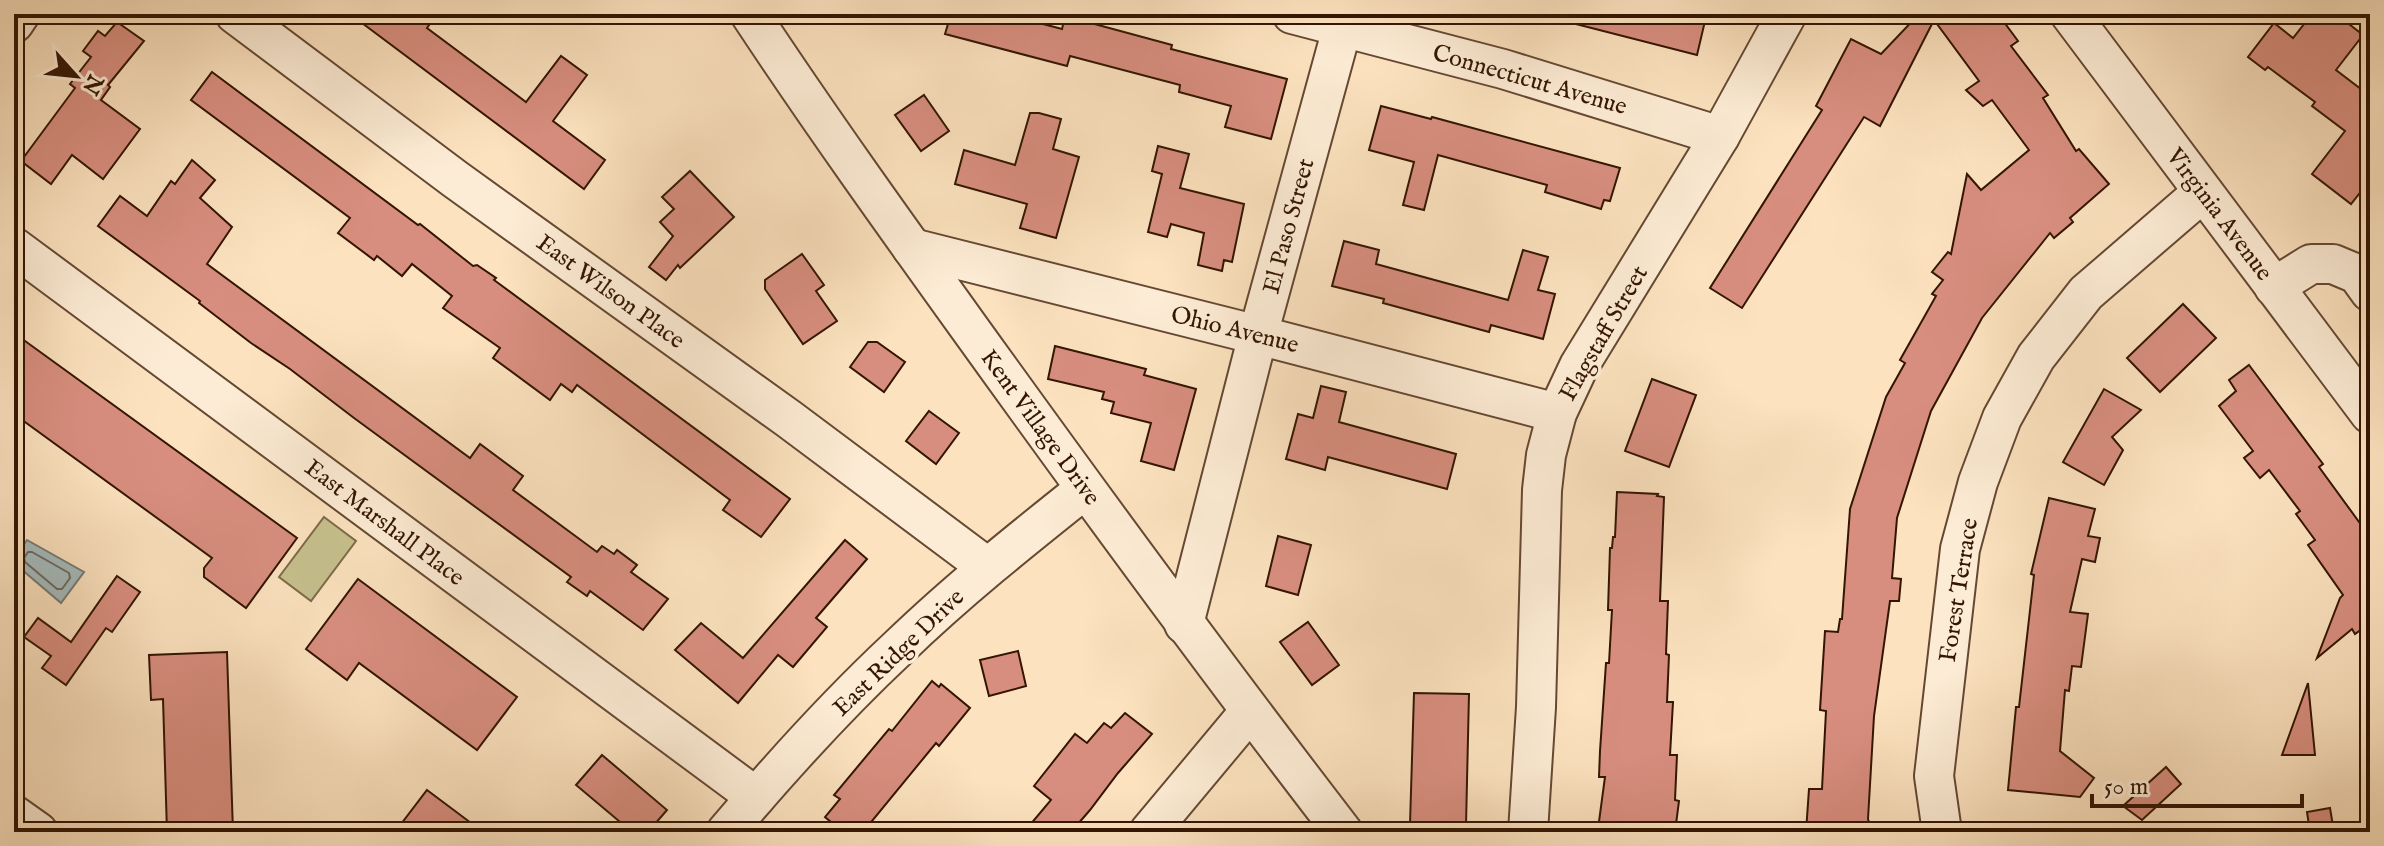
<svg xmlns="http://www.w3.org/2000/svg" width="2384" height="846" viewBox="0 0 2384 846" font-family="'IM FELL English',serif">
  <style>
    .green { fill: #c6c18e; stroke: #7c6b48; stroke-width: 2 }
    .water { fill: #a4bbbd; stroke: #777973; stroke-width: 2 }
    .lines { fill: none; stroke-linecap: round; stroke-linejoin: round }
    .shore { stroke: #6c6860; stroke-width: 2 }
    .building { fill: #d88e7f; stroke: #331503; stroke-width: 2 }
    .minor-casing { stroke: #654832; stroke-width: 42 }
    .minor { stroke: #fdecd5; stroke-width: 38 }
    .labels { text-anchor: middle; stroke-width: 7; stroke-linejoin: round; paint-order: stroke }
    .street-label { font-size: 24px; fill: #331503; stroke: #fdecd5 }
  </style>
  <rect width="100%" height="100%" fill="#fce2bf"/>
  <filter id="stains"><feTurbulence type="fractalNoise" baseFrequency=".0025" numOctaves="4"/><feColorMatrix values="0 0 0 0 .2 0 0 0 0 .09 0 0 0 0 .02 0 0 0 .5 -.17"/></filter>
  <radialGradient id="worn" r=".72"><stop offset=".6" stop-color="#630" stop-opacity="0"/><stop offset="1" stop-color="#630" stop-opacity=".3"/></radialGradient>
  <polygon class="green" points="324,517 356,541 311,601 279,577"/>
  <polygon class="water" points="27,540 84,572 61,603 14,563 14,558"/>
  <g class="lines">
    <polygon class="shore" points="28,552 32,552 69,573 70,578 62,589 57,589 25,562 24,558"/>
  </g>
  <g class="building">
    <polygon points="350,14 437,14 427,28 526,102 561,56 587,75 553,121 605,160 584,189"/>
    <polygon points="951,14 1005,14 1062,29 1065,16 1172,45 1171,49 1287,79 1271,139 1225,127 1231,106 1179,92 1180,85 1070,56 1067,66 945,34"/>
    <polygon points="1569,14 1678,14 1705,21 1697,55 1568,22"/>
    <polygon points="1919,14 1998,14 2018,41 2011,46 2048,95 2043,98 2076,151 2079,149 2109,184 2070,218 2073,222 2054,238 2050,233 1982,318 1931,411 1897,518 1892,578 1901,579 1899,601 1890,601 1874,716 1868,819 1872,832 1806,832 1809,789 1822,789 1826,711 1820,710 1825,631 1838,632 1840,619 1842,619 1850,509 1886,397 1905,363 1900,360 1936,296 1932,294 1943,280 1932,272 1948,252 1951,254 1967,174 1981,190 2029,150 1992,100 1983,106 1966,90 1979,81 1934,20 1880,126 1864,117 1742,308 1710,288 1822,110 1816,106 1851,39 1881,54"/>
    <polygon points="2312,14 2336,14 2363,35 2336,70 2370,96 2370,180 2351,204 2312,174 2345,131 2312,106 2315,102 2268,67 2265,70 2248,57 2274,23 2293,38"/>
    <polygon points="117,22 144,41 108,85 110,87 101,100 140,129 103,179 72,155 51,184 21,161 75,88 70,84 91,57 83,51 98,31 105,36"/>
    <polygon points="212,72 418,225 420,224 473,266 477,265 496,278 494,280 790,499 761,537 723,510 730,500 577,385 572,392 561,384 550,400 493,358 500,348 443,308 452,296 412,264 402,276 377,256 374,260 338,233 350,218 191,100"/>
    <polygon points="924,95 949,131 921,151 895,115"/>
    <polygon points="1381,106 1431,119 1432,117 1620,168 1610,201 1604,200 1601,209 1545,192 1547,185 1438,155 1424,210 1403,205 1414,162 1369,150"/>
    <polygon points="1030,113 1039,113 1061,119 1053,149 1079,157 1056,238 1020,228 1027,204 955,184 964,150 1015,165"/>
    <polygon points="1158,146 1189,154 1180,188 1244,204 1232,262 1224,260 1222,271 1198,265 1204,233 1171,224 1167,237 1148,232 1162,174 1152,171"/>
    <polygon points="192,160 215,180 200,198 232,227 207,264 470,458 480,444 523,476 513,490 597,552 602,546 614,554 617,550 637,565 631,572 668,599 643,630 590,591 587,596 567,582 571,577 354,418 290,369 251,343 199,303 200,301 98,226 120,196 147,216 171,181 175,184"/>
    <polygon points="690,171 734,217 680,268 678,265 666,280 649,267 673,236 660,222 674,209 662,197"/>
    <polygon points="1344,241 1379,250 1376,264 1508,300 1523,250 1548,257 1538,290 1555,294 1543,339 1491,325 1489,332 1383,303 1384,299 1332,286"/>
    <polygon points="802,254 824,285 816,291 837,321 803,344 765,289 765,280"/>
    <polygon points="2183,304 2216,338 2160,392 2127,358"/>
    <polygon points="14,333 297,538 246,608 204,577 204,568 212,558 14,414"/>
    <polygon points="868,342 877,342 905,362 884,392 850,367"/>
    <polygon points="1055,346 1146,369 1144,375 1196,389 1174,470 1141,461 1151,423 1111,413 1114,402 1102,399 1104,392 1048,379"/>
    <polygon points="2249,365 2323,464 2319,467 2370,537 2370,623 2355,634 2352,629 2317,658 2340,598 2343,595 2308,545 2315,540 2296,514 2300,511 2269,470 2260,478 2244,458 2253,451 2219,406 2236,391 2229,380"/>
    <polygon points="1652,379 1696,395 1669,467 1625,451"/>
    <polygon points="1321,386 1346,392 1339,422 1456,454 1447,489 1328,457 1325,470 1286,459 1298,414 1313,418"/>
    <polygon points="2104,389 2141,410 2112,437 2123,450 2104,485 2063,462"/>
    <polygon points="929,411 959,433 936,464 906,441"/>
    <polygon points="1617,492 1658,494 1657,496 1664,497 1660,601 1668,601 1666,654 1669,655 1667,702 1673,702 1670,755 1677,755 1675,800 1679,801 1675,832 1603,832 1603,830 1598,829 1605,777 1599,777 1600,751 1606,663 1609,663 1612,610 1608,610 1610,548 1612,548 1613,537 1615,537"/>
    <polygon points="2049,498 2095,509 2088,536 2100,538 2095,562 2082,559 2070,612 2088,614 2081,667 2072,666 2069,691 2065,690 2060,751 2094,778 2080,797 2008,790 2016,707 2019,707 2034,575 2031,574"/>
    <polygon points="1278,536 1311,545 1298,595 1266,586"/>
    <polygon points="845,540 867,559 816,618 827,627 793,667 778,655 738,703 675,650 701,623 743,658"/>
    <polygon points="117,576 140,592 112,632 106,628 66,685 42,668 51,656 24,637 38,618 71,642"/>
    <polygon points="358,579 517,697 477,750 359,663 347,680 306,649"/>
    <polygon points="1308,622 1339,665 1312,685 1280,642"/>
    <polygon points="1018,651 1026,686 989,696 980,660"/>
    <polygon points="227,652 233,832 167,832 163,699 151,700 149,655"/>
    <polygon points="932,681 939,687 941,684 970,708 939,746 936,743 863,832 843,832 825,817 840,799 834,795 889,729 892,731"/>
    <polygon points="2308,683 2315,755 2282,755"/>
    <polygon points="1414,693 1469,694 1466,825 1410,824"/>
    <polygon points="1125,713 1152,734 1118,773 1090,810 1071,832 1024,832 1051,800 1034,786 1075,734 1087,743 1104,723 1111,728"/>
    <polygon points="602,755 667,810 648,832 632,832 576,785"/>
    <polygon points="2166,767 2181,784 2142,820 2123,806"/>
    <polygon points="427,790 483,832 395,832"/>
    <polygon points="2330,808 2334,832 2310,832 2307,812"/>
  </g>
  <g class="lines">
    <g class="minor-casing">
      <g id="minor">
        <polyline points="235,14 455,179 789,419 987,567"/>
        <path d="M750,14C820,120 894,223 968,326C1091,497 1215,666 1343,832"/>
        <polyline points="1292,14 1503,69 1720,136"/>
        <polyline points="2070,14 2370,414"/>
        <polyline points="14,23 20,14"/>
        <polyline points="14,247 756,797"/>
        <polyline points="912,248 1258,335 1557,413"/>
        <polyline points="2274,287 2311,264 2333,264 2357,274 2370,292"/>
        <polyline points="1184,624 1258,335 1346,14"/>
        <polyline points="14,815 38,832"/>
        <path d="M726,832C780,768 837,705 898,648C957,591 1021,540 1085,489"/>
        <polyline points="1149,832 1250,711"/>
        <polyline points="1528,832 1536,707 1542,490 1546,455 1557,413 1579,366 1720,136 1787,14"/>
        <polyline points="1942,832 1934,776 1960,549 1978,482 2002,418 2036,357 2086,293 2203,192"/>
      </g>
    </g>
    <use href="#minor" class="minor"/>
  </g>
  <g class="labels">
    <g class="street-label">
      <text transform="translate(1530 79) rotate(16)" y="8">Connecticut Avenue</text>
      <text transform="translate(2220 214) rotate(53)" y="8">Virginia Avenue</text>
      <text transform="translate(1288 226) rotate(-75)" y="8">El Paso Street</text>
      <text transform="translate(611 291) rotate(36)" y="8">East Wilson Place</text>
      <text transform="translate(1235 329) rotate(14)" y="8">Ohio Avenue</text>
      <text transform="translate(1603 333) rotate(-60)" y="8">Flagstaff Street</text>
      <text transform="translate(1041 427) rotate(54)" y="8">Kent Village Drive</text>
      <text transform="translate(385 522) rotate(37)" y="8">East Marshall Place</text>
      <text transform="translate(1958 590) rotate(-81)" y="8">Forest Terrace</text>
      <text transform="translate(898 652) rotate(-44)" y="8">East Ridge Drive</text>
    </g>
  </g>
  <rect width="2384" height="846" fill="none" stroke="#fce2bf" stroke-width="48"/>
  <rect x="16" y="16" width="2352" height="814" fill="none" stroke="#331503" stroke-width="4"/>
  <rect x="24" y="24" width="2336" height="798" fill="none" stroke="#331503" stroke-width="2"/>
  <g transform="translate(76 76) rotate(117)" stroke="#fdecd5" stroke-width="6" paint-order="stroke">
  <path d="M0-6L14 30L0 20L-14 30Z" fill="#331503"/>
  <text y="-12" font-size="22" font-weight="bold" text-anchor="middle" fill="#331503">N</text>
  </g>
  <path d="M2092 794v12h210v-12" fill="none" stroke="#331503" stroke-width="4"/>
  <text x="2104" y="794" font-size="24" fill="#331503" stroke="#fdecd5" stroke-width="6" paint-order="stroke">50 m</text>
  <rect width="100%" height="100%" filter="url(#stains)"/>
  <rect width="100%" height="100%" fill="url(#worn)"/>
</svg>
